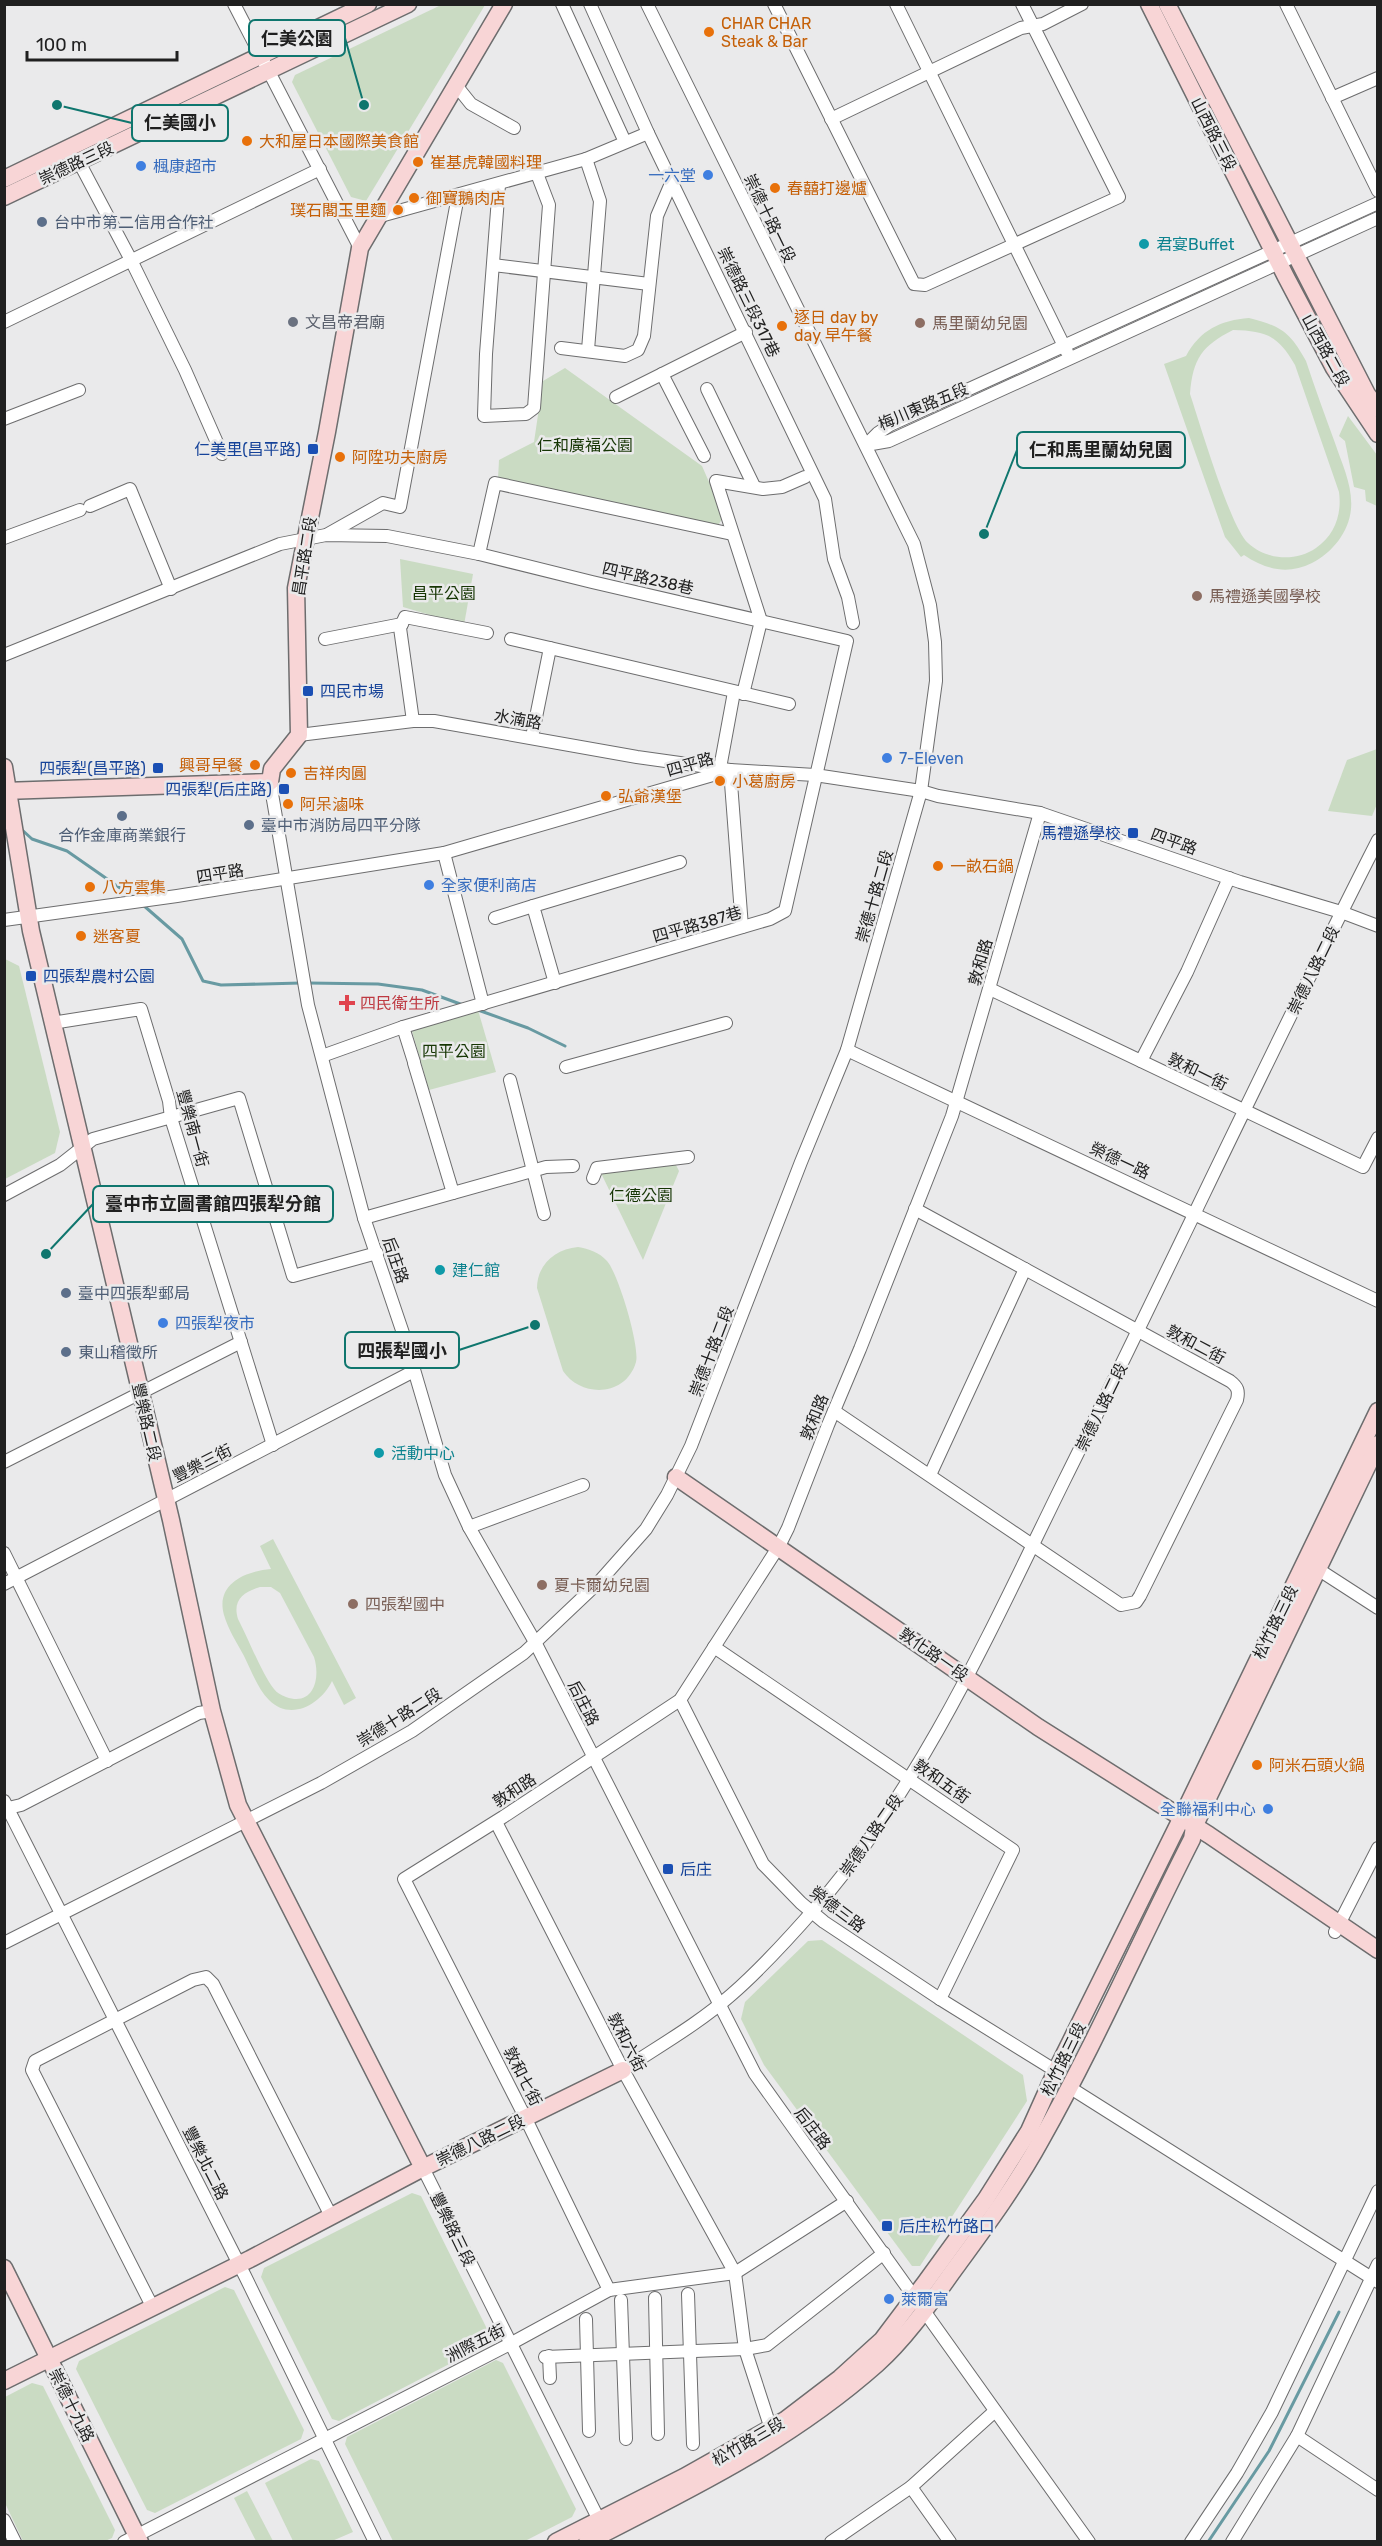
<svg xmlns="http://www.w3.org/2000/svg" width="1382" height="2546" viewBox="0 0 1382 2546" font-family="Rubik,'Noto Sans TC',sans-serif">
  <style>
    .green { fill: #cadbc3; fill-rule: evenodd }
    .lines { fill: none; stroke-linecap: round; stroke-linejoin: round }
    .stream { stroke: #689aa2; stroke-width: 3 }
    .street-casing { stroke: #6d6d6e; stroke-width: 14 }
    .secondary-casing { stroke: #6d6d6e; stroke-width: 19 }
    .street { stroke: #fff; stroke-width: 12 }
    .secondary { stroke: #f8d5d6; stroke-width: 16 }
    .food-dot { fill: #e8710a; stroke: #eaeaeb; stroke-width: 2 }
    .shop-dot { fill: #3f7fe0; stroke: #eaeaeb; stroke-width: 2 }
    .service-dot { fill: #5c6f8a; stroke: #eaeaeb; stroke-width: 2 }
    .culture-dot { fill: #0f9aa8; stroke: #eaeaeb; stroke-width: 2 }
    .worship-dot { fill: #6b7280; stroke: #eaeaeb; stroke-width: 2 }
    .education-dot { fill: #8d6e63; stroke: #eaeaeb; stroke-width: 2 }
    .transit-dot { fill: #1a4fb4; stroke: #eaeaeb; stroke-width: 2 }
    .health-dot { fill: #e0444e; stroke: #eaeaeb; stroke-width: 2 }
    .labels { text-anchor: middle; stroke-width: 5; stroke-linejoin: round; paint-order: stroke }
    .food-label { font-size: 16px; fill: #c56008; stroke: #eaeaeb; text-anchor: start }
    .street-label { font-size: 16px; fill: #202020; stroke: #eaeaeb }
    .shop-label { font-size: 16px; fill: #366cbe; stroke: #eaeaeb; text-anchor: start }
    .service-label { font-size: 16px; fill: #4e5e75; stroke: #eaeaeb; text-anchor: start }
    .culture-label { font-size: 16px; fill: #0d838f; stroke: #eaeaeb; text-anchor: start }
    .worship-label { font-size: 16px; fill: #5b616d; stroke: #eaeaeb; text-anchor: start }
    .education-label { font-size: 16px; fill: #785e54; stroke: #eaeaeb; text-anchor: start }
    .park-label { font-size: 16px; fill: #163604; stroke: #eaeaeb }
    .transit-label { font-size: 16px; fill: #164399; stroke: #eaeaeb; text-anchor: end }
    .health-label { font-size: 16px; fill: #be3a42; stroke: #eaeaeb; text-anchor: start }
    .leader { fill: none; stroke: #0f766e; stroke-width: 2 }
    .callout-dot { fill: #0f766e; stroke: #eaeaeb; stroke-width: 2 }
    .callout { fill: #eaeaeb; stroke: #0f766e; stroke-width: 2 }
    .callout-label { font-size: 18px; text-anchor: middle; font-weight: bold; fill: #202020 }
  </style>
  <rect width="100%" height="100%" fill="#eaeaeb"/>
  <g class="green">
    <polygon points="441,5 485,5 366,201 351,197 292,82 295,75"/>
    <path d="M1249,318C1281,326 1290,332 1306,361C1315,388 1325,416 1335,443C1342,464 1353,486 1351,509C1349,532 1332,553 1312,563C1288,575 1266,570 1244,555L1241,557L1225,537L1164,364L1186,356C1200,330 1221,320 1249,318ZM1233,330C1266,331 1278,335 1295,365L1339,492C1342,514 1335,535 1316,548C1296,562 1266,560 1248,543C1231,529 1199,421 1190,394C1193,358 1202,346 1233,330Z"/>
    <polygon points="565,368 702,466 724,516 717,527 498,479 499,460 534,442 543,381"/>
    <polygon points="1348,416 1377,455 1377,506 1366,501 1365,490 1354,487 1345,441 1339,436"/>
    <polygon points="400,559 473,574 464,625 403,607"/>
    <polygon points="1377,749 1377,804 1372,816 1328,811 1347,760"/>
    <polygon points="5,959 19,966 60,1132 55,1153 5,1179"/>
    <polygon points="478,1010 496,1072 429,1090 412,1031"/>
    <polygon points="675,1163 679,1171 643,1260 600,1171"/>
    <path d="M578,1247C589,1249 599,1252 607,1261C618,1273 640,1346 636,1362C626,1397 581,1398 563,1371L537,1288C537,1265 555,1249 578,1247Z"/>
    <path d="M273,1539L356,1698L344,1705L332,1681C321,1704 291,1722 269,1700C258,1689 251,1670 244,1656C237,1643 228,1629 224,1615C215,1583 247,1571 271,1569L260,1546ZM260,1587H271L280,1593L314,1657C321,1679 313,1707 286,1697C281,1695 277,1693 274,1689C262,1674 248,1638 238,1619C232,1600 244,1592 260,1587Z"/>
    <polygon points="822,1940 1023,2075 1027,2101 920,2266 912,2266 764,2065 741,2019 745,2002 808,1941"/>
    <polygon points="412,2193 421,2196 491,2337 488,2344 339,2421 332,2419 261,2277 264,2268"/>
    <polygon points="225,2287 234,2290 304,2430 301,2439 155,2513 147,2510 76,2369 79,2361"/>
    <polygon points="496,2360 503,2363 576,2509 572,2517 525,2541 393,2541 345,2444 347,2437"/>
    <polygon points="32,2383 43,2386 115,2530 112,2538 105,2541 23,2541 5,2503 5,2397"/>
    <polygon points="311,2459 319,2461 353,2532 332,2541 293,2541 265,2483"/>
    <polygon points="247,2491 273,2541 256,2541 234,2498"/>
  </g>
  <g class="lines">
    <g class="stream">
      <polyline points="20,828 32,839 67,851 133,897"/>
      <polyline points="143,905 182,939 203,981 221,985 301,983"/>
      <polyline points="308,983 378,984 422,990 463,1005"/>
      <polyline points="478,1010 528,1028 565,1046"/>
      <polyline points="1208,2542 1269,2451 1339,2312"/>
    </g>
    <g class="street-casing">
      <g id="street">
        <polyline points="234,4 360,248"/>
        <polyline points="562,4 625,142"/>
        <polyline points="590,4 648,133 825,499 834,559 848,597 853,623"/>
        <polyline points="774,4 914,284 925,285 1119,197 1022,4"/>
        <polyline points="896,4 1067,352"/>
        <polyline points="1286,4 1378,191"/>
        <polyline points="455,84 471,104 514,128"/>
        <polyline points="1332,98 1378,78"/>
        <polyline points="831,119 1021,28 1043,24 1082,4"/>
        <polyline points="586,159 600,201 588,350"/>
        <polyline points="79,162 131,260 185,370 222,454"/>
        <polyline points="499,185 486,354 484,416 526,414 534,408 549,205 536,171"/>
        <polyline points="377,217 586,159 648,133"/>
        <polyline points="493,265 649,284"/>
        <polyline points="4,322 320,169"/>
        <polyline points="561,348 625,356 638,350 644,336 657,216 672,181"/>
        <polyline points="662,374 704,456"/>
        <polyline points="707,389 754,486"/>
        <polyline points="616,397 746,332"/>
        <polyline points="4,419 79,390"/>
        <polyline points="866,445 878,433 890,425 1378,203"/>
        <polyline points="866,445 889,441 1378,218"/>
        <polyline points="90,506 130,489 171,589"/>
        <polyline points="328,534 383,503 400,507 458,196"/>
        <polyline points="4,538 80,510"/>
        <polyline points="479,554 495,483 732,534"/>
        <polyline points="325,639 402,624"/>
        <polyline points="511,639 550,648"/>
        <polyline points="4,655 280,544 326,535 387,536 479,554 592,582 847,641 785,911 770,919 403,1027 322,1056"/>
        <polyline points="743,694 761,621 716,481 763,489 782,487 805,477"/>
        <polyline points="413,721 400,628 405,617 487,633"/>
        <polyline points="299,735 413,721 434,721 637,757 730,770 742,927"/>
        <polyline points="532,737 550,648 789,704"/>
        <polyline points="720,768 734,692"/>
        <polyline points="270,782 308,1005 364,1218 405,1339 445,1475 469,1527 535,1642 755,2074 1089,2542"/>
        <polyline points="444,853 483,1004"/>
        <polyline points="495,918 533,906"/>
        <polyline points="4,920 177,896 444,853 730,770 815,775 921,791 938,796 1040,813 1240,882 1341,912 1378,926"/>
        <polyline points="555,983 533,906 680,862"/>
        <polyline points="990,989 1363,1167 1378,1138"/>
        <polyline points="52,1023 141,1009 169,1101 171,1118 273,1445"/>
        <polyline points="403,1027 414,1062"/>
        <polyline points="847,1050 1378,1301"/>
        <polyline points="1141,1061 1187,972 1229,878"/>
        <polyline points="414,1063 453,1193"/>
        <polyline points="566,1067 726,1023"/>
        <polyline points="510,1080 544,1214"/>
        <polyline points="593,1178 597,1168 688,1157"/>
        <polyline points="4,1195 60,1165 93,1139 239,1098 293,1276 377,1253"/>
        <polyline points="364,1218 546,1167 573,1166"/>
        <path d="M834,1411L1121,1605L1136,1602L1140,1596L1237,1400C1239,1391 1238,1387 1230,1381L915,1209"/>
        <polyline points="4,1462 241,1342"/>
        <polyline points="930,1475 1025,1269"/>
        <polyline points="469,1527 583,1485"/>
        <polyline points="4,1553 107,1761"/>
        <polyline points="1313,1566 1378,1608"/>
        <polyline points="4,1584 414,1371"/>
        <polyline points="714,1647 1013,1850 940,1999"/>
        <polyline points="680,1700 763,1864 801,1903 824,1922 940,1999 1056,2071"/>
        <polyline points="4,1801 245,2276 375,2542"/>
        <polyline points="4,1809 21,1805 199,1713 212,1711"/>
        <polyline points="496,1822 623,2070 735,2273 745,2349 771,2429"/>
        <polyline points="1335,1932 1378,1848"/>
        <polyline points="4,1943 321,1783 412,1731 524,1653 599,1582 646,1529 667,1495 691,1446 801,1162 847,1050 921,791 936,681 935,642 930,605 914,544 647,4"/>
        <path d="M623,2070C659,2046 698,2024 731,1995C762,1968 791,1936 818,1905C925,1780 992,1627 1064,1481C1170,1268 1270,1052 1378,840"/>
        <polyline points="1069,2087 1378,2282"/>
        <polyline points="423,2168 599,2520"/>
        <polyline points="609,2290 525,2117 404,1879 503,1817 680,1700 779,1546 788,1528 828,1425 860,1349 952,1116 1040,813"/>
        <polyline points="688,2294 693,2444"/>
        <polyline points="655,2298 658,2434"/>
        <polyline points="621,2300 626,2439"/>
        <polyline points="153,2308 32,2070 35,2061 193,1980 206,1977 213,1984 331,2216"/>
        <polyline points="586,2319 589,2431"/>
        <polyline points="549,2356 550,2378"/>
        <polyline points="545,2357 745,2349 767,2345 884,2253"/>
        <polyline points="1297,2436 1378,2490"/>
        <polyline points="911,2487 950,2542"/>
        <polyline points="4,2520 15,2542"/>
        <polyline points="124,2542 510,2344 609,2290 735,2273 847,2201"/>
        <polyline points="831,2542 911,2487 995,2411"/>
        <polyline points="1191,2542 1237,2473 1272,2412 1378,2191"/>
        <polyline points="1232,2542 1297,2436 1378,2264"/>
      </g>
    </g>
    <g class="secondary-casing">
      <g id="secondary">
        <polyline points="1149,4 1286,277 1334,368 1378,434"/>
        <polyline points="1167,4 1367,394 1378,409"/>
        <polyline points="4,179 368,4"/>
        <polyline points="4,197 408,4"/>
        <polyline points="4,767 31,931 171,1520 212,1711 238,1805 423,2168"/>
        <polyline points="4,791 270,782 272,769 299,735 296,588 327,432 360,248 504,4"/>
        <polyline points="676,1477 1038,1727 1209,1835 1378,1950"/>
        <polyline points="4,2268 140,2542"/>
        <polyline points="4,2381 250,2259 423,2168 623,2070"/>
        <polyline points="556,2542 684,2477 785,2420 840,2378 882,2340 925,2283 986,2199 1029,2131 1056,2071 1181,1819 1378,1411"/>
        <path d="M587,2542C691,2489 789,2442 877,2364C908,2336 932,2300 956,2267C986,2226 1017,2184 1041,2140C1096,2042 1141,1939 1192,1839L1194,1827L1378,1444"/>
      </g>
    </g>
    <use href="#street" class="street"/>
    <use href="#secondary" class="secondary"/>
  </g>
  <g class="food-dot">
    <circle cx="709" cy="32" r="6"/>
    <circle cx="247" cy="141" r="6"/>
    <circle cx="418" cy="162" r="6"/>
    <circle cx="775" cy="188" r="6"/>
    <circle cx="414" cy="198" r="6"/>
    <circle cx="398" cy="210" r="6"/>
    <circle cx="782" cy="326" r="6"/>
    <circle cx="340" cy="457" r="6"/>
    <circle cx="255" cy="765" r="6"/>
    <circle cx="291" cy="773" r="6"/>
    <circle cx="720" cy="781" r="6"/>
    <circle cx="606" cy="796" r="6"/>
    <circle cx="288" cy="804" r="6"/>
    <circle cx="938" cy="866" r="6"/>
    <circle cx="90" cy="887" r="6"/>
    <circle cx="81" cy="936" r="6"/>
    <circle cx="1257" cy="1765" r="6"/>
  </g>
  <g class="shop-dot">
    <circle cx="141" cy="166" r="6"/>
    <circle cx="708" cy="175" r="6"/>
    <circle cx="887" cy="758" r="6"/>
    <circle cx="429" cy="885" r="6"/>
    <circle cx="163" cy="1323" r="6"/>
    <circle cx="1268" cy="1809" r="6"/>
    <circle cx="889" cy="2299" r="6"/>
  </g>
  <g class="service-dot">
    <circle cx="42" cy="222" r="6"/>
    <circle cx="122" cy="816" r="6"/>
    <circle cx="249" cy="825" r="6"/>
    <circle cx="66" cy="1293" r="6"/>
    <circle cx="66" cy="1352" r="6"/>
  </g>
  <g class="culture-dot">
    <circle cx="1144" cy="244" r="6"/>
    <circle cx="440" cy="1270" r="6"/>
    <circle cx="379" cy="1453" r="6"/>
  </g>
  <circle class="worship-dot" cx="293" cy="322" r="6"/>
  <g class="education-dot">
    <circle cx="920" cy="323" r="6"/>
    <circle cx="1197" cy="596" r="6"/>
    <circle cx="542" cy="1585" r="6"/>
    <circle cx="353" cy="1604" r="6"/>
  </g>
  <g class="transit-dot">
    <rect x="307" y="443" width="12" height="12" rx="3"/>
    <rect x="302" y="685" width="12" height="12" rx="3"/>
    <rect x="152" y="762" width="12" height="12" rx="3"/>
    <rect x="278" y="783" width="12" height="12" rx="3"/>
    <rect x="1127" y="827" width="12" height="12" rx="3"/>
    <rect x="25" y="970" width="12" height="12" rx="3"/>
    <rect x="662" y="1863" width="12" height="12" rx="3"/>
    <rect x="881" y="2220" width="12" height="12" rx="3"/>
  </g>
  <path class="health-dot" d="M344 994h6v6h6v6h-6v6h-6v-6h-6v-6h6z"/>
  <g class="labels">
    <g class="food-label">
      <text x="721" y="29">CHAR CHAR<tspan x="721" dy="18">Steak &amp; Bar</tspan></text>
      <text x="259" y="147">大和屋日本國際美食館</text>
      <text x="430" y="168">崔基虎韓國料理</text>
      <text x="787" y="194">春囍打邊爐</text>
      <text x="426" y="204">御寶鵝肉店</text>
      <text x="386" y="216" text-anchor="end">璞石閣玉里麵</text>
      <text x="794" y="323">逐日 day by<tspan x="794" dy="18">day 早午餐</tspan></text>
      <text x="352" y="463">阿陞功夫廚房</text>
      <text x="243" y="771" text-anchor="end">興哥早餐</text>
      <text x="303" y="779">吉祥肉圓</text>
      <text x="732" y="787">小葛廚房</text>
      <text x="618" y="802">弘爺漢堡</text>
      <text x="300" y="810">阿呆滷味</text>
      <text x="950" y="872">一畝石鍋</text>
      <text x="102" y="893">八方雲集</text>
      <text x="93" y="942">迷客夏</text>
      <text x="1269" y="1771">阿米石頭火鍋</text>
    </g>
    <g class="street-label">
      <text transform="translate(1214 134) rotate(63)" y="6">山西路三段</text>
      <text transform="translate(76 163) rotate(-25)" y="6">崇德路三段</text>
      <text transform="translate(770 218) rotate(64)" y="6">崇德十路一段</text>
      <text transform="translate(749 302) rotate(64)" y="6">崇德路三段317巷</text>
      <text transform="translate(1326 350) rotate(61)" y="6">山西路二段</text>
      <text transform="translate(923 406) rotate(-23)" y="6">梅川東路五段</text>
      <text transform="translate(304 556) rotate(-81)" y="6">昌平路二段</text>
      <text transform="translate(648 578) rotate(13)" y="6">四平路238巷</text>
      <text transform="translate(518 719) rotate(10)" y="6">水湳路</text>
      <text transform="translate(690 764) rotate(-16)" y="6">四平路</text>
      <text transform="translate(1174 841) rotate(20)" y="6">四平路</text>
      <text transform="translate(220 873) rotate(-9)" y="6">四平路</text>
      <text transform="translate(874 896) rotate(-74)" y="6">崇德十路二段</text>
      <text transform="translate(697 924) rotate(-16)" y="6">四平路387巷</text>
      <text transform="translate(980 962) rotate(-74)" y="6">敦和路</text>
      <text transform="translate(1313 970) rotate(-64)" y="6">崇德八路二段</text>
      <text transform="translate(1198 1071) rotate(26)" y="6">敦和一街</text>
      <text transform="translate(193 1128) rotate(75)" y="6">豐樂南一街</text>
      <text transform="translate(1120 1160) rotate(25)" y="6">榮德一路</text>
      <text transform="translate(396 1260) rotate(71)" y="6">后庄路</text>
      <text transform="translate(1196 1344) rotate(28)" y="6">敦和二街</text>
      <text transform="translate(711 1351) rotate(-69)" y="6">崇德十路二段</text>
      <text transform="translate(1101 1407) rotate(-64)" y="6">崇德八路二段</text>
      <text transform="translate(814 1417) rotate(-68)" y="6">敦和路</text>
      <text transform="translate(147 1422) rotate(77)" y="6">豐樂路二段</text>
      <text transform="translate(202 1463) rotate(-27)" y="6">豐樂三街</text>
      <text transform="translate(1275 1622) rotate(-64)" y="6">松竹路三段</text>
      <text transform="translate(934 1654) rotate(35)" y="6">敦化路一段</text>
      <text transform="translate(584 1703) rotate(63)" y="6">后庄路</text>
      <text transform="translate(399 1717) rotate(-32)" y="6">崇德十路二段</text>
      <text transform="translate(942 1781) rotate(35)" y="6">敦和五街</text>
      <text transform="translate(514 1790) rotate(-33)" y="6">敦和路</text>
      <text transform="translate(871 1835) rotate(-55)" y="6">崇德八路二段</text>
      <text transform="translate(838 1909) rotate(37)" y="6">榮德三路</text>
      <text transform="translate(627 2042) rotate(63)" y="6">敦和六街</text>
      <text transform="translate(1063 2059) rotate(-64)" y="6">松竹路三段</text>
      <text transform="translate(523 2076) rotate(63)" y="6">敦和七街</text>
      <text transform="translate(813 2128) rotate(53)" y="6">后庄路</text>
      <text transform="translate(480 2140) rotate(-26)" y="6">崇德八路二段</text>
      <text transform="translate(206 2163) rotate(63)" y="6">豐樂北二路</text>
      <text transform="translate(453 2229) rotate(64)" y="6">豐樂路三段</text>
      <text transform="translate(475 2343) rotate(-27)" y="6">洲際五街</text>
      <text transform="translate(72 2405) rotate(63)" y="6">崇德十九路</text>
      <text transform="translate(748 2441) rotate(-30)" y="6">松竹路三段</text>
    </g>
    <g class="shop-label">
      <text x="153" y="172">楓康超市</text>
      <text x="696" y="181" text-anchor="end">一六堂</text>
      <text x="899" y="764">7-Eleven</text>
      <text x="441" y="891">全家便利商店</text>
      <text x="175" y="1329">四張犁夜市</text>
      <text x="1256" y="1815" text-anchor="end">全聯福利中心</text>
      <text x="901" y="2305">萊爾富</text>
    </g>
    <g class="service-label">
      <text x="54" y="228">台中市第二信用合作社</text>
      <text x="261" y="831">臺中市消防局四平分隊</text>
      <text x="122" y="841" text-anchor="middle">合作金庫商業銀行</text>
      <text x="78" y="1299">臺中四張犁郵局</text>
      <text x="78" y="1358">東山稽徵所</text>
    </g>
    <g class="culture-label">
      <text x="1156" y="250">君宴Buffet</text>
      <text x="452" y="1276">建仁館</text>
      <text x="391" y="1459">活動中心</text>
    </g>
    <g class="worship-label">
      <text x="305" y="328">文昌帝君廟</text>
    </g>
    <g class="education-label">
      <text x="932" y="329">馬里蘭幼兒園</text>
      <text x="1209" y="602">馬禮遜美國學校</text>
      <text x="554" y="1591">夏卡爾幼兒園</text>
      <text x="365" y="1610">四張犁國中</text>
    </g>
    <g class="park-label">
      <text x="585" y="451">仁和廣福公園</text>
      <text x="444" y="599">昌平公園</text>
      <text x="454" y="1057">四平公園</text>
      <text x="641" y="1201">仁德公園</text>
    </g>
    <g class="transit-label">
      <text x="301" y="455">仁美里(昌平路)</text>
      <text x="320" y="697" text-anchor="start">四民市場</text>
      <text x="146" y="774">四張犁(昌平路)</text>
      <text x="272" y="795">四張犁(后庄路)</text>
      <text x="1121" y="839">馬禮遜學校</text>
      <text x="43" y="982" text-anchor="start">四張犁農村公園</text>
      <text x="680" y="1875" text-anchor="start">后庄</text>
      <text x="899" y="2232" text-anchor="start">后庄松竹路口</text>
    </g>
    <g class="health-label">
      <text x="360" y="1009">四民衛生所</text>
    </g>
  </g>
  <path class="leader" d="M364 105L345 38M57 105L132 123M984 534L1017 450M46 1254L93 1204M535 1325L459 1350"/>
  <g class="callout-dot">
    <circle cx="364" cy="105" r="6"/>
    <circle cx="57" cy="105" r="6"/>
    <circle cx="984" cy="534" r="6"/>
    <circle cx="46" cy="1254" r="6"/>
    <circle cx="535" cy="1325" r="6"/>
  </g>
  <g class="callout">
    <rect x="249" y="20" width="96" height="36" rx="6"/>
    <rect x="132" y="105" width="96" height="36" rx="6"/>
    <rect x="1017" y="432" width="168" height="36" rx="6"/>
    <rect x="93" y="1186" width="240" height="36" rx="6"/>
    <rect x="345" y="1332" width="114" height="36" rx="6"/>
  </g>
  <g class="callout-label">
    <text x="297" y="45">仁美公園</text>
    <text x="180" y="129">仁美國小</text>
    <text x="1101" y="456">仁和馬里蘭幼兒園</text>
    <text x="213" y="1210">臺中市立圖書館四張犁分館</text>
    <text x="402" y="1357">四張犁國小</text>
  </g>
  <rect width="1382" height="2546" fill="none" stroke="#202020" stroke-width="12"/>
  <path d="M27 51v9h150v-9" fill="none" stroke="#202020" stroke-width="3"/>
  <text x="36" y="51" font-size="18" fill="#202020" stroke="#eaeaeb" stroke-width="4.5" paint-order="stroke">100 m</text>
</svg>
